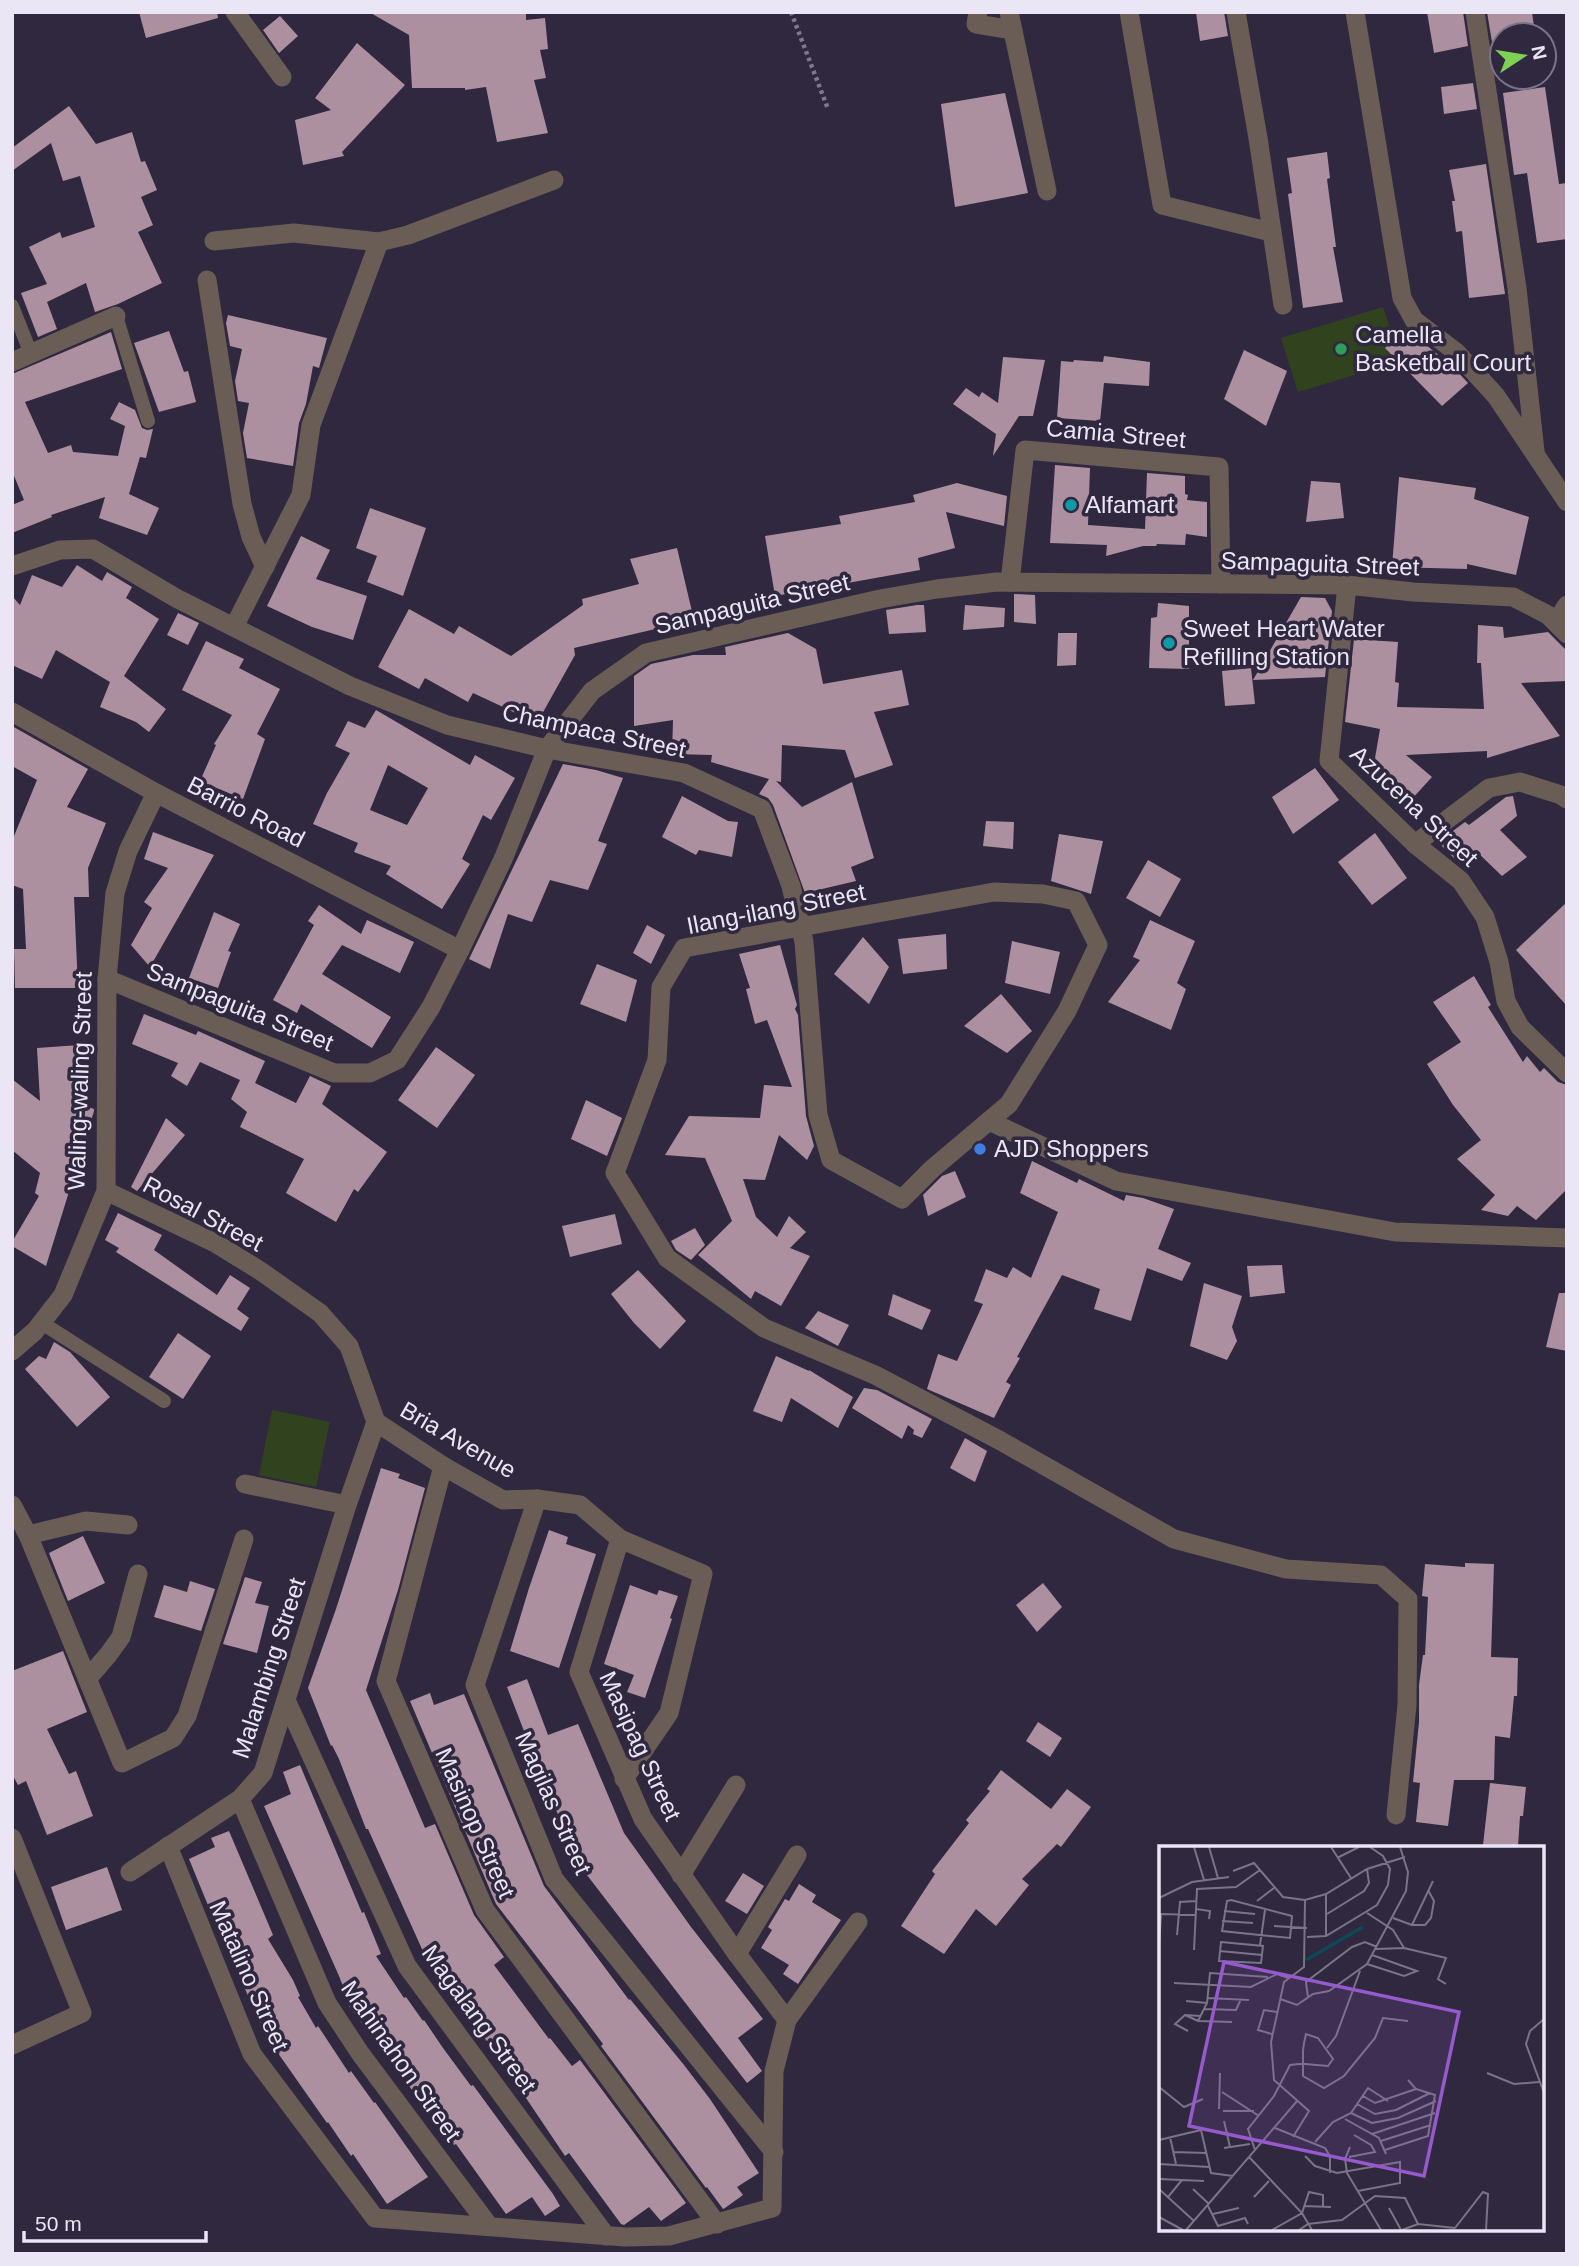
<svg xmlns="http://www.w3.org/2000/svg" width="1579" height="2266" viewBox="0 0 1579 2266" font-family="Arial,sans-serif">
  <style>
    .green { fill: #31431e }
    .building { fill: #ad90a0; fill-rule: evenodd }
    .lines { fill: none; stroke-linecap: round; stroke-linejoin: round }
    .path { stroke: #7f798d; stroke-width: 4.5; stroke-dasharray: 3.5 3.5; stroke-linecap: butt }
    .service { stroke: #695d56; stroke-width: 14 }
    .minor { stroke: #695d56; stroke-width: 19 }
    .tertiary { stroke: #695d56; stroke-width: 19 }
    .leisure-dot { fill: #2e9e5b; stroke: #2f283f; stroke-width: 2.5 }
    .culture-dot { fill: #0f9aa8; stroke: #2f283f; stroke-width: 2.5 }
    .shop-dot { fill: #3f7fe0; stroke: #2f283f; stroke-width: 2.5 }
    .labels { text-anchor: middle; stroke-width: 7; stroke-linejoin: round; paint-order: stroke }
    .poi-label { font-size: 24px; fill: #eae6f5; stroke: #2f283f; text-anchor: start }
    .street-label { font-size: 24px; fill: #eae6f5; stroke: #2f283f }
    .inset-river { fill: none; stroke: #0c4858; stroke-width: 3.5 }
    .inset-road { fill: none; stroke: #7a7488; stroke-width: 2 }
    .view { fill: #975acc; fill-opacity: 0.15; stroke: #975acc; stroke-width: 3.5 }
    .inset-edge { fill: none; stroke: #eae6f5; stroke-width: 3.5 }
  </style>
  <rect width="100%" height="100%" fill="#2f283f"/>
  <g class="green">
    <polygon points="1383,307 1401,361 1298,392 1281,338"/>
    <polygon points="272,1410 330,1422 316,1487 259,1475"/>
  </g>
  <g class="building">
    <polygon points="139,12 217,12 218,18 146,38"/>
    <polygon points="369,12 526,12 526,20 545,18 548,49 540,50 546,78 534,80 548,133 497,142 486,87 465,90 465,88 412,88 409,35"/>
    <polygon points="1196,12 1224,12 1228,36 1200,41"/>
    <polygon points="1427,12 1463,12 1468,46 1434,53"/>
    <polygon points="1487,12 1532,12 1535,35 1502,35 1502,40 1492,42"/>
    <polygon points="280,16 298,36 279,53 263,30"/>
    <polygon points="357,43 405,85 342,152 344,156 303,165 295,120 331,110 315,98"/>
    <polygon points="1473,83 1477,109 1444,114 1441,87"/>
    <polygon points="1545,87 1559,184 1567,183 1567,239 1537,243 1527,173 1514,175 1503,93"/>
    <polygon points="1005,93 1028,193 955,207 941,104"/>
    <polygon points="69,106 96,144 132,132 141,162 145,161 157,190 141,197 153,225 138,232 162,283 118,304 95,312 86,283 47,302 57,329 38,337 21,293 47,284 29,247 60,232 62,238 95,227 80,176 63,181 51,143 12,171 12,148"/>
    <polygon points="1327,152 1330,178 1327,179 1336,247 1333,247 1343,302 1303,308 1288,194 1292,193 1287,158"/>
    <polygon points="1486,164 1505,294 1469,298 1462,231 1456,232 1452,201 1455,201 1449,170"/>
    <polygon points="228,315 327,338 319,368 313,366 306,404 299,423 293,466 247,458 243,433 249,403 238,401 235,381 242,349 230,346 226,323"/>
    <polygon points="1405,328 1452,366 1468,383 1442,406 1385,348"/>
    <polygon points="169,331 184,372 188,371 196,402 159,412 134,343"/>
    <polygon points="111,332 122,369 25,402 48,453 71,445 73,452 118,456 125,426 110,419 119,402 135,410 142,428 147,430 153,429 146,458 140,457 129,494 159,508 147,535 99,518 105,497 51,515 52,517 12,533 12,505 24,500 12,471 12,374"/>
    <polygon points="1244,350 1287,371 1266,426 1224,399"/>
    <polygon points="1104,356 1150,362 1149,386 1104,383 1100,421 1057,418 1061,361 1073,362 1074,360 1103,362"/>
    <polygon points="1003,357 1045,360 1033,416 1019,416 993,456 996,434 953,404 966,388 979,397 982,392 998,403"/>
    <polygon points="1055,465 1090,468 1088,525 1145,529 1147,473 1185,476 1185,494 1188,495 1187,500 1207,502 1207,537 1186,534 1185,545 1157,544 1156,546 1143,546 1106,556 1107,545 1050,543"/>
    <polygon points="1399,477 1476,488 1474,499 1529,517 1516,575 1467,564 1467,569 1392,567"/>
    <polygon points="1311,481 1340,483 1344,518 1306,522"/>
    <polygon points="957,483 1007,496 1004,526 946,512 955,548 918,558 920,570 775,596 765,536 841,524 839,516 915,502 913,495"/>
    <polygon points="370,508 426,528 403,596 367,582 377,556 356,548"/>
    <polygon points="301,536 330,550 316,579 367,596 353,640 312,627 267,606"/>
    <polygon points="677,548 694,620 574,648 575,655 537,723 473,693 468,702 425,678 419,689 378,667 409,609 454,634 459,626 511,656 583,605 582,599 639,584 630,559"/>
    <polygon points="77,565 102,581 107,572 132,587 126,598 159,619 124,676 166,709 149,732 136,722 100,707 110,682 56,650 42,679 12,665 12,596 20,605 32,575 62,587"/>
    <polygon points="1014,594 1035,595 1036,624 1014,622"/>
    <polygon points="1301,597 1325,598 1332,611 1325,677 1253,680"/>
    <polygon points="1158,603 1189,606 1189,669 1149,668 1151,618 1157,617"/>
    <polygon points="917,605 924,605 926,632 889,634 886,610"/>
    <polygon points="965,605 1005,608 1004,627 963,630"/>
    <polygon points="178,613 199,623 188,645 167,635"/>
    <polygon points="1478,625 1503,627 1504,638 1548,632 1567,651 1567,681 1521,683 1560,736 1487,758 1487,751 1406,755 1432,777 1410,801 1374,764 1380,729 1345,722 1354,639 1398,642 1395,682 1399,683 1397,707 1484,709 1481,663 1477,663"/>
    <polygon points="788,633 816,649 823,684 902,670 909,705 874,712 893,765 855,778 845,750 782,745 781,782 776,781 802,807 852,782 874,858 851,867 856,881 805,893 773,805 768,798 759,794 769,779 711,762 712,755 672,754 673,720 634,726 634,676 651,664 693,655 726,655 725,647"/>
    <polygon points="1058,633 1077,633 1076,665 1057,666"/>
    <polygon points="206,641 244,659 239,668 280,689 257,734 265,739 243,799 200,781 216,745 214,744 232,715 182,690"/>
    <polygon points="1251,668 1255,704 1225,706 1222,671"/>
    <path d="M376,710L470,765L475,755L515,778L491,820L483,815L462,859L470,864L442,909L386,874L391,866L354,852L358,843L313,824L327,793L350,753L335,746L348,721L365,728ZM388,765L428,788L407,825L370,810Z"/>
    <polygon points="12,726 88,769 67,807 106,823 88,868 89,897 74,897 78,988 15,988 14,949 26,949 23,889 12,885 12,841 37,780 12,766"/>
    <polygon points="563,764 596,770 623,778 598,841 607,844 588,890 550,880 532,922 508,914 490,969 469,959"/>
    <polygon points="1315,768 1339,800 1293,834 1272,797"/>
    <polygon points="682,796 728,821 738,822 732,857 699,850 696,855 662,837"/>
    <polygon points="1513,796 1517,816 1500,830 1527,857 1502,876 1475,850 1460,864 1438,842 1465,822 1469,825 1506,797"/>
    <polygon points="986,821 1014,822 1013,849 983,846"/>
    <polygon points="153,832 214,855 150,967 131,945 152,908 144,902 168,868 144,859"/>
    <polygon points="1375,833 1407,878 1372,905 1338,862"/>
    <polygon points="1059,834 1103,841 1091,894 1051,881"/>
    <polygon points="1148,860 1181,879 1160,917 1126,898"/>
    <polygon points="1567,902 1567,1006 1516,950"/>
    <polygon points="319,905 361,934 367,920 414,942 400,973 342,945 322,974 391,1017 372,1048 301,1004 297,1013 273,1000 314,925 308,921"/>
    <polygon points="214,912 240,924 228,951 231,952 218,988 189,978"/>
    <polygon points="1150,920 1195,941 1177,983 1186,989 1171,1030 1108,1002 1140,960 1133,957"/>
    <polygon points="647,925 665,935 651,964 633,953"/>
    <polygon points="946,934 947,969 903,974 898,939"/>
    <polygon points="863,937 889,967 869,1004 834,974"/>
    <polygon points="1012,941 1060,952 1050,994 1005,983"/>
    <polygon points="780,945 797,1005 795,1009 798,1015 806,1116 814,1146 807,1160 779,1135 765,1180 743,1179 756,1217 777,1237 789,1216 806,1232 790,1248 810,1256 781,1306 755,1291 751,1299 698,1255 732,1221 705,1158 665,1155 689,1116 760,1118 764,1085 792,1087 767,1020 755,1024 746,989 750,988 739,954"/>
    <polygon points="597,964 637,980 626,1022 580,1004"/>
    <polygon points="1474,976 1491,1005 1488,1007 1523,1062 1527,1056 1540,1072 1544,1068 1558,1082 1567,1085 1567,1189 1536,1220 1517,1206 1508,1216 1481,1210 1495,1195 1457,1159 1481,1140 1453,1105 1427,1064 1461,1042 1433,1002"/>
    <polygon points="1001,994 1032,1031 1007,1053 964,1026"/>
    <polygon points="144,1014 196,1035 198,1031 265,1061 255,1083 296,1103 310,1076 331,1086 322,1104 387,1152 358,1192 354,1189 336,1222 286,1193 304,1159 240,1127 247,1112 231,1099 240,1080 200,1062 187,1086 171,1076 178,1063 132,1044"/>
    <polygon points="80,1045 83,1105 94,1109 94,1111 46,1266 12,1246 12,1242 39,1196 35,1193 40,1173 12,1150 12,1079 40,1101 37,1048"/>
    <polygon points="436,1047 475,1075 437,1128 398,1100"/>
    <polygon points="586,1100 622,1118 607,1156 571,1139"/>
    <polygon points="166,1118 185,1135 137,1191 131,1187"/>
    <polygon points="1032,1161 1077,1183 1079,1179 1124,1201 1126,1195 1143,1198 1174,1209 1158,1249 1191,1263 1182,1281 1147,1268 1131,1321 1094,1309 1100,1289 1062,1275 1017,1357 1020,1358 1006,1382 1011,1385 994,1418 927,1389 938,1354 957,1361 983,1304 974,1301 986,1269 1007,1278 1013,1267 1031,1278 1058,1212 1020,1193"/>
    <polygon points="955,1171 966,1197 928,1216 923,1195 942,1176"/>
    <polygon points="118,1213 162,1235 154,1250 217,1295 230,1275 250,1288 237,1309 249,1318 241,1331 116,1252 119,1248 105,1240"/>
    <polygon points="615,1214 622,1244 570,1257 562,1226"/>
    <polygon points="695,1228 705,1245 691,1260 676,1250 671,1241"/>
    <polygon points="1282,1265 1285,1293 1250,1297 1247,1266"/>
    <polygon points="638,1270 686,1321 660,1349 634,1323 611,1294"/>
    <polygon points="1204,1283 1242,1296 1232,1327 1237,1341 1227,1360 1190,1346"/>
    <polygon points="1559,1293 1567,1293 1567,1351 1546,1347"/>
    <polygon points="893,1294 931,1310 922,1330 888,1315"/>
    <polygon points="818,1311 849,1325 838,1346 805,1328"/>
    <polygon points="178,1333 211,1356 183,1399 149,1377"/>
    <polygon points="54,1342 70,1352 110,1397 77,1427 25,1369 39,1356 46,1359"/>
    <polygon points="776,1356 809,1371 809,1370 853,1397 838,1428 791,1398 782,1422 753,1411"/>
    <polygon points="864,1388 877,1390 932,1419 922,1438 913,1434 914,1430 908,1425 902,1439 852,1408"/>
    <polygon points="965,1438 987,1451 975,1482 950,1468"/>
    <polygon points="381,1468 400,1474 398,1478 425,1488 398,1590 366,1690 425,1828 435,1824 474,1915 504,1957 494,1965 549,2039 550,2038 572,2066 580,2060 686,2203 661,2221 649,2207 624,2225 621,2224 569,2153 565,2156 493,2049 440,1981 426,1958 368,1829 366,1829 339,1759 332,1745 331,1746 308,1688 336,1609"/>
    <polygon points="549,1530 568,1537 566,1544 596,1554 559,1668 510,1651 529,1588"/>
    <polygon points="83,1536 105,1583 68,1601 49,1553"/>
    <polygon points="1465,1563 1494,1564 1491,1657 1518,1658 1517,1696 1514,1696 1510,1738 1495,1736 1494,1780 1454,1780 1448,1826 1416,1822 1420,1783 1413,1782 1419,1722 1419,1685 1423,1655 1425,1655 1428,1597 1422,1596 1425,1564 1465,1567"/>
    <polygon points="245,1577 262,1582 255,1603 269,1606 257,1653 223,1644"/>
    <polygon points="190,1581 215,1589 201,1631 154,1617 164,1585 187,1592"/>
    <polygon points="1043,1583 1062,1607 1037,1632 1016,1605"/>
    <polygon points="630,1585 657,1595 659,1590 678,1596 670,1618 672,1619 645,1698 627,1692 634,1675 604,1664"/>
    <polygon points="63,1651 87,1712 47,1729 69,1774 76,1771 93,1816 47,1835 26,1781 18,1785 12,1774 12,1671"/>
    <polygon points="527,1679 548,1735 578,1724 624,1833 691,1927 763,2019 738,2038 762,2071 747,2083 580,1866 539,1770 507,1687"/>
    <polygon points="430,1693 434,1705 464,1694 544,1886 629,2000 630,1999 684,2065 710,2099 759,2173 737,2187 743,2195 725,2208 723,2209 707,2187 706,2188 601,2046 603,2044 580,2013 496,1904 410,1701"/>
    <polygon points="1038,1722 1062,1738 1050,1757 1026,1741"/>
    <polygon points="300,1765 362,1913 364,1912 368,1922 381,1954 376,1956 404,1998 406,1997 423,2021 424,2020 443,2048 471,2086 473,2085 553,2194 560,2206 545,2216 532,2197 506,2214 456,2144 454,2145 430,2110 427,2112 385,2051 367,2027 365,2028 348,2005 350,2004 339,1976 264,1806 291,1794 283,1772"/>
    <polygon points="1001,1770 1051,1809 1067,1789 1091,1807 1061,1847 1057,1844 1022,1879 1029,1885 996,1926 976,1909 944,1954 901,1926 935,1874 932,1871 969,1823 966,1820 990,1791 987,1789"/>
    <polygon points="1490,1783 1526,1787 1523,1816 1520,1816 1518,1847 1483,1845"/>
    <polygon points="229,1831 273,1935 268,1939 293,1980 300,1996 298,1997 316,2028 318,2026 349,2073 351,2071 374,2103 375,2102 428,2177 387,2204 353,2154 351,2156 328,2122 327,2123 266,2036 212,1915 189,1859 215,1847 211,1838"/>
    <polygon points="107,1867 122,1910 66,1930 51,1887"/>
    <polygon points="743,1873 764,1886 747,1914 725,1901"/>
    <polygon points="799,1884 816,1895 812,1902 841,1920 798,1984 783,1974 789,1965 761,1948 772,1930 768,1927 785,1899 789,1901"/>
  </g>
  <g class="lines">
    <polyline class="path" points="791,12 828,109"/>
    <g class="service">
      <polyline points="12,306 31,354"/>
      <polyline points="116,316 148,421"/>
      <polyline points="42,1323 164,1401"/>
    </g>
    <g class="minor">
      <polyline points="235,12 282,77"/>
      <polyline points="978,12 976,24 1013,30"/>
      <polyline points="1009,12 1047,191"/>
      <polyline points="1129,12 1162,205 1271,232"/>
      <polyline points="1236,12 1258,138 1283,305"/>
      <polyline points="1355,12 1402,298 1414,320 1456,352 1496,396 1567,502"/>
      <polyline points="1475,12 1517,288 1535,451"/>
      <polyline points="214,241 294,233 379,242 408,235 554,180"/>
      <polyline points="207,280 242,504 251,537 265,567"/>
      <polyline points="12,362 116,316"/>
      <polyline points="12,566 60,550 93,549 176,598 350,686 447,725 547,749 684,773 762,809 791,886 804,942 818,1115 831,1160 902,1199 932,1169 1009,1104 1067,1011 1098,945 1076,901 1043,894 994,892 684,948 661,987 657,1060 615,1173 667,1258 764,1328 875,1375 999,1440 1174,1539 1286,1569 1381,1575 1408,1599 1407,1705 1396,1815"/>
      <polyline points="1010,582 1025,450 1219,467 1221,584"/>
      <polyline points="1347,585 1329,761 1415,844 1461,881 1485,917 1499,962 1506,1001 1520,1027 1567,1073"/>
      <polyline points="1556,622 1567,605"/>
      <polyline points="234,627 301,495 311,425 379,242"/>
      <polyline points="1415,844 1489,788 1520,782 1561,795 1567,799"/>
      <polyline points="107,979 334,1073 370,1073 397,1060 431,1007 460,950 504,857 547,749 592,691 646,653 880,599 937,589 997,582 1347,585 1413,592 1513,597 1548,615 1567,634"/>
      <polyline points="989,1121 1116,1181 1395,1232 1567,1238"/>
      <polyline points="106,1191 215,1243 259,1270 320,1313 349,1346 376,1422 443,1466 503,1500 537,1499 580,1505 620,1539 703,1574 669,1713 624,1779"/>
      <polyline points="443,1466 386,1681 485,1910 717,2224"/>
      <polyline points="245,1484 347,1505"/>
      <polyline points="537,1499 475,1685 554,1879 774,2152"/>
      <polyline points="12,1505 28,1535 122,1763 173,1738 187,1716 244,1539"/>
      <polyline points="28,1535 86,1521 128,1525"/>
      <polyline points="620,1539 579,1672 643,1819 737,1954 787,2020"/>
      <polyline points="88,1678 108,1655 121,1637 138,1574"/>
      <polyline points="286,1700 407,1966 606,2236"/>
      <polyline points="240,1799 327,2003 360,2053 489,2226"/>
      <polyline points="12,1838 82,2013 12,2045"/>
      <polyline points="168,1846 252,2054 375,2218 625,2237 669,2236 772,2208 774,2071 787,2020 858,1922"/>
      <polyline points="130,1872 240,1799 263,1773 347,1505 376,1422"/>
      <polyline points="681,1875 736,1785"/>
      <polyline points="737,1954 797,1855"/>
    </g>
    <g class="tertiary">
      <polyline points="12,712 156,793 460,950"/>
      <polyline points="12,1351 35,1331 63,1295 106,1191 107,979 115,893 128,851 156,793"/>
    </g>
  </g>
  <circle class="leisure-dot" cx="1341" cy="349" r="7"/>
  <g class="culture-dot">
    <circle cx="1071" cy="505" r="7"/>
    <circle cx="1169" cy="643" r="7"/>
  </g>
  <circle class="shop-dot" cx="980" cy="1149" r="7"/>
  <g class="labels">
    <g class="poi-label">
      <text x="1355" y="343">Camella<tspan x="1355" dy="28">Basketball Court</tspan></text>
      <text x="1085" y="513">Alfamart</text>
      <text x="1183" y="637">Sweet Heart Water<tspan x="1183" dy="28">Refilling Station</tspan></text>
      <text x="994" y="1157">AJD Shoppers</text>
    </g>
    <g class="street-label">
      <text transform="translate(1116 434) rotate(5)" y="8">Camia Street</text>
      <text transform="translate(1320 564) rotate(2)" y="8">Sampaguita Street</text>
      <text transform="translate(752 604) rotate(-13)" y="8">Sampaguita Street</text>
      <text transform="translate(594 731) rotate(12)" y="8">Champaca Street</text>
      <text transform="translate(1414 806) rotate(43)" y="8">Azucena Street</text>
      <text transform="translate(246 812) rotate(27)" y="8">Barrio Road</text>
      <text transform="translate(776 909) rotate(-11)" y="8">Ilang-ilang Street</text>
      <text transform="translate(240 1007) rotate(22)" y="8">Sampaguita Street</text>
      <text transform="translate(80 1081) rotate(-88)" y="8">Waling-waling Street</text>
      <text transform="translate(203 1214) rotate(28)" y="8">Rosal Street</text>
      <text transform="translate(458 1440) rotate(30)" y="8">Bria Avenue</text>
      <text transform="translate(269 1668) rotate(-72)" y="8">Malambing Street</text>
      <text transform="translate(640 1746) rotate(65)" y="8">Masipag Street</text>
      <text transform="translate(553 1803) rotate(66)" y="8">Magilas Street</text>
      <text transform="translate(475 1823) rotate(66)" y="8">Masinop Street</text>
      <text transform="translate(249 1976) rotate(66)" y="8">Matalino Street</text>
      <text transform="translate(479 2019) rotate(54)" y="8">Magalang Street</text>
      <text transform="translate(401 2061) rotate(55)" y="8">Mahinahon Street</text>
    </g>
  </g>
  <g transform="translate(1159 1846)">
    <rect width="385" height="385" fill="#2f283f"/>
    <path class="inset-river" d="M147,114L204,81"/>
    <path class="inset-road" d="M35,1L45,34M50,1L59,32M172,1L192,32M178,12L200,1M74,25L95,17L124,51L146,54L167,48L208,23L246,11M0,52L33,36L70,31M72,54L133,70L131,92L63,85L68,55ZM98,55L115,42M37,63L51,65L50,73M65,65L96,68M208,67L234,84L245,102M168,68L205,45L210,37L208,23M234,72L253,79L274,35M63,75L94,77M253,79H266L272,72L275,55L269,44M115,80L148,82M18,89L21,56L37,55M167,90V48M148,91L167,90L218,59L229,39L231,23L224,10L211,1M62,96L104,100L102,117L60,115ZM0,99L2,68L37,69M101,99L106,64M217,103L245,102L287,112L279,133L287,138M35,104L38,43L77,41L101,24M61,105L103,109M208,118L245,130L258,125L213,109M15,137L92,141L118,128L129,132M49,152L90,154M149,152L147,136L193,101L206,96L218,101M121,153L138,159L154,148L170,145L208,118L247,45L249,26L241,1M27,155L48,157M45,163L77,164L82,153M26,169L39,175L73,176M385,173L371,185L367,198L385,247M39,175L48,157L51,127L109,131M29,185L16,178L26,169L42,170M113,188L99,184L105,164L118,166M168,202L177,190L201,125M328,227L355,238L380,236M0,241L25,261L44,253M63,246L100,270M204,250L216,257L257,243M198,258L216,268L237,264L271,247M60,263L61,227M64,265H95M192,267L213,277L239,272L277,255M186,273L220,292L227,308M65,275L71,301M116,282L166,302L171,310V327M213,288L276,267M11,291L17,318M134,291L150,265L115,234L112,196L125,136L145,121L146,54M0,294L42,284L52,327L74,330M222,295L272,279M156,296L174,276L192,267L209,242L229,255M191,301L186,313L188,327L222,384M65,302L91,298M96,304L89,283L115,250L131,219L140,218H146L169,220L174,213L159,192L147,188L145,197L144,205V230L165,242L185,230L216,192L224,172L249,175M226,304L269,290L276,249L257,243L249,234M14,306L47,307M146,310L156,320L178,327L241,316V337L199,345M90,311L143,367L153,384M190,311L216,306L212,299L195,289M0,318L50,321M0,333L45,335M0,343L35,375M34,343L50,358M9,351L23,334M95,351L110,335M49,360L59,380L86,372L89,378M145,360L172,361M230,362L242,384M54,368L80,362M0,371L24,384M296,382L324,346L329,348L327,384M27,384L139,254M113,384L143,367L150,346L164,349V361M140,384L149,378L183,374L216,350L246,352L259,378M243,384L259,378L296,382"/>
    <path class="view" d="M65,116L300,166L265,330L30,280Z"/>
    <rect width="385" height="385" class="inset-edge"/>
  </g>
  <rect width="1579" height="2266" fill="none" stroke="#eae6f5" stroke-width="28"/>
  <g transform="translate(1523 56) rotate(78)"><circle r="33" fill="#2f283f" stroke="#7a7488" stroke-width="2"/>
  <path d="M0-5L12 26L0 18L-12 26Z" fill="#7ed153"/>
  <text y="-10" font-size="19" font-weight="bold" text-anchor="middle" fill="#eae6f5">N</text>
  </g>
  <path d="M24 2231v10h182v-10" fill="none" stroke="#eae6f5" stroke-width="3.5"/>
  <text x="35" y="2231" font-size="21" fill="#eae6f5" stroke="#2f283f" stroke-width="5" paint-order="stroke">50 m</text>
</svg>
